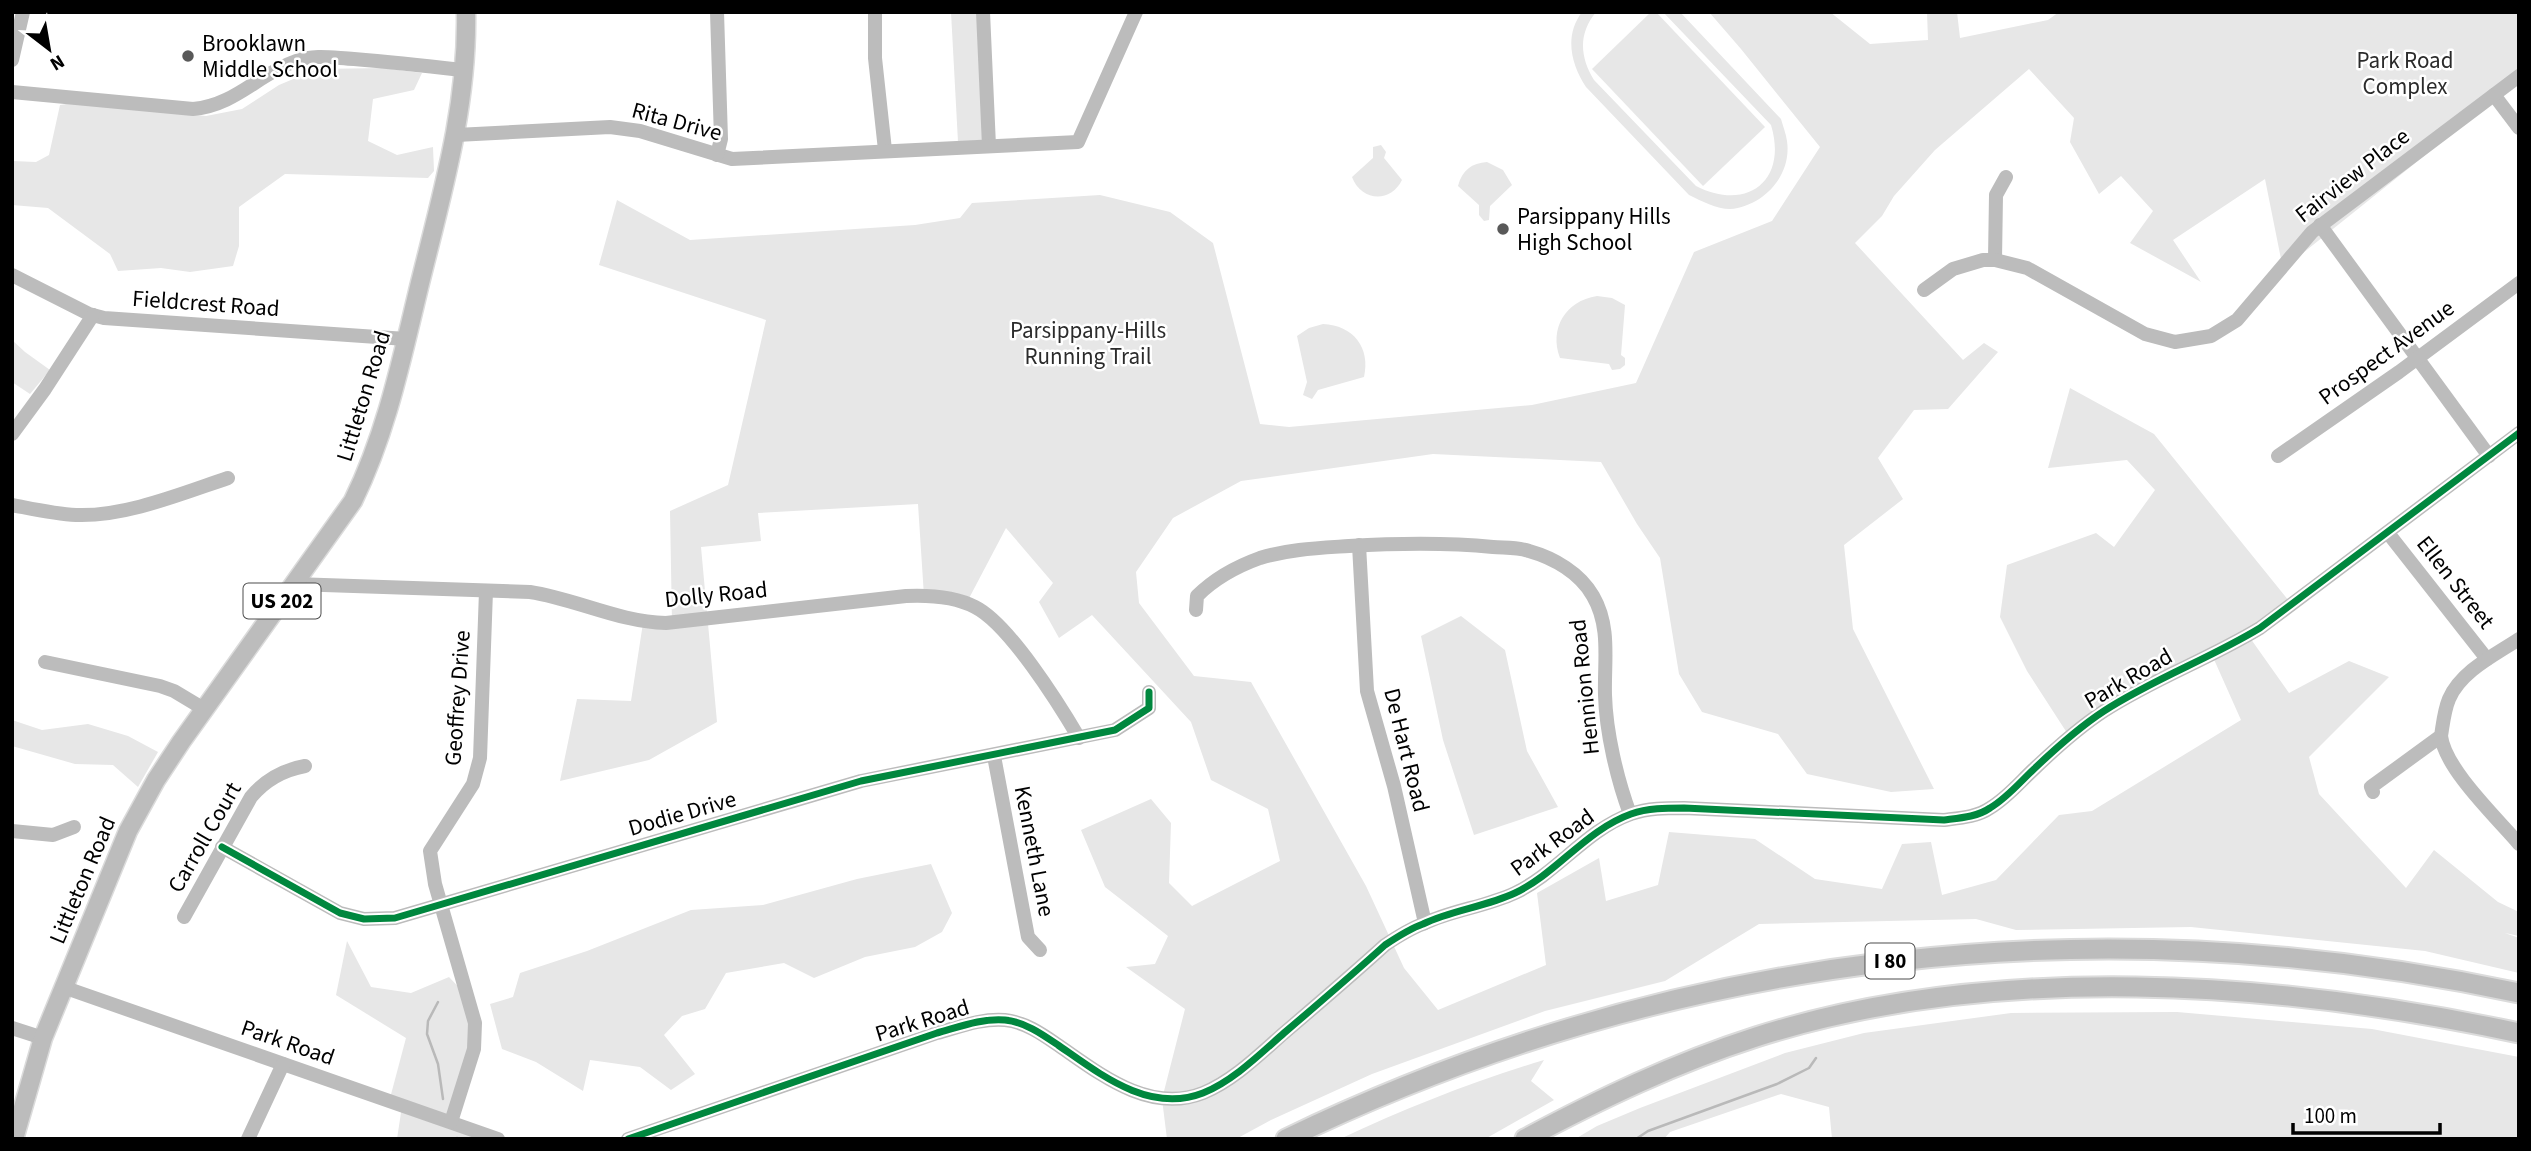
<svg xmlns="http://www.w3.org/2000/svg" width="2531" height="1151" viewBox="0 0 2531 1151" font-family="'Source Sans 3',sans-serif">
  <style>
    .green { fill: #e7e7e7 }
    .lines { fill: none; stroke-linecap: round; stroke-linejoin: round }
    .stream { stroke: #b9b9b9; stroke-width: 2.5 }
    .major-casing { stroke: #dbdbdb; stroke-width: 21 }
    .highway-casing { stroke: #dbdbdb; stroke-width: 23 }
    .minor { stroke: #bcbcbc; stroke-width: 14 }
    .major { stroke: #bcbcbc; stroke-width: 18 }
    .highway { stroke: #bcbcbc; stroke-width: 19 }
    .cycleway-casing { stroke: #fff; stroke-width: 11 }
    .cycleway { stroke: #00873e; stroke-width: 7 }
    .poi-dot { fill: #595959; stroke: #fff; stroke-width: 2.5 }
    .labels { text-anchor: middle; stroke-width: 5; stroke-linejoin: round; paint-order: stroke }
    .shield { fill: #fff; stroke: #4c4c4c; stroke-width: 2 }
    .shield-label { font-size: 21px; font-weight: bold; fill: #000 }
    .poi-label { font-size: 23px; fill: #000; stroke: #fff; text-anchor: start }
    .park-label { font-size: 23px; fill: #2b2b2b; stroke: #fff }
    .street-label { font-size: 23px; fill: #000; stroke: #fff }
  </style>
  <rect width="100%" height="100%" fill="#fff"/>
  <g class="green">
    <polygon points="951,12 978,12 985,140 958,142"/>
    <path d="M1582,12H1596C1578,34 1580,57 1594,80L1696,186C1747,212 1788,181 1771,125L1663,12H1680L1781,119C1783,126 1786,134 1787,141C1792,175 1764,206 1730,209C1717,209 1701,201 1689,195L1586,87C1571,64 1564,36 1582,12Z"/>
    <polygon points="1651,12 1656,12 1765,127 1703,186 1592,69"/>
    <polygon points="1709,12 1830,12 1870,44 1928,40 1927,12 1957,12 1960,38 2048,20 2059,12 2519,12 2519,80 2283,269 2265,179 2173,240 2201,282 2130,243 2153,211 2121,176 2099,194 2070,142 2074,118 2029,69 1935,150 1894,196 1882,216 1855,243 1963,360 1984,343 1998,352 1948,409 1914,410 1878,458 1903,499 1844,545 1853,629 1934,789 1891,792 1807,774 1778,734 1702,712 1679,674 1660,558 1637,524 1601,462 1433,454 1241,481 1173,518 1136,572 1139,603 1194,676 1251,682 1366,886 1404,968 1438,1010 1546,965 1537,893 1599,858 1606,901 1658,885 1669,832 1755,839 1815,879 1882,889 1902,844 1931,842 1942,895 1996,880 2059,815 2092,811 2241,720 2212,655 2069,736 2027,671 2000,617 2007,565 2096,533 2114,547 2155,490 2127,460 2048,468 2070,388 2154,434 2293,606 2248,635 2289,693 2349,661 2389,677 2309,757 2319,794 2406,888 2434,850 2498,902 2519,912 2519,936 2505,933 2519,938 2519,973 2425,951 2191,927 2016,930 1976,919 1759,924 1665,981 1545,1011 1372,1074 1271,1120 1236,1139 1167,1139 1162,1099 1185,1009 1126,967 1155,964 1168,936 1105,887 1081,830 1151,799 1171,823 1169,883 1192,906 1280,861 1268,809 1211,780 1191,722 1092,615 1059,638 1039,602 1053,583 1006,528 966,604 924,596 918,504 758,513 761,541 701,547 717,722 649,760 560,781 577,699 631,701 643,623 672,623 670,511 728,485 766,320 599,265 617,200 690,240 915,225 960,218 972,203 1100,195 1170,212 1213,243 1260,424 1289,427 1532,405 1636,383 1694,252 1772,221 1820,147 1741,49"/>
    <polygon points="384,68 422,73 414,90 373,99 368,141 397,155 433,147 434,171 428,178 285,174 239,207 239,246 233,266 190,272 161,268 118,271 110,254 48,208 12,205 12,161 36,162 49,155 60,105 73,103 206,116 242,109 279,85 317,69"/>
    <path d="M1381,145L1386,152L1384,158L1402,180C1390,204 1361,201 1352,177L1373,158V147Z"/>
    <path d="M1487,162L1503,170L1512,185L1490,206L1489,220L1484,221L1479,215V205L1458,186C1462,170 1472,163 1487,162Z"/>
    <path d="M1597,296L1612,298L1625,305L1621,355L1625,358V365L1620,369L1612,370L1609,364L1560,358C1549,329 1565,301 1597,296Z"/>
    <path d="M1323,324C1353,325 1371,348 1364,377L1318,390L1312,399L1303,395L1307,382L1297,336L1309,328Z"/>
    <polygon points="12,340 25,352 50,370 30,394 12,382"/>
    <polygon points="1461,616 1505,650 1527,751 1558,807 1474,835 1443,740 1421,636"/>
    <polygon points="12,720 42,730 88,724 128,736 158,752 138,787 113,765 75,764 12,746"/>
    <polygon points="931,864 952,913 942,932 915,947 865,957 814,978 784,963 726,973 705,1009 682,1016 664,1035 695,1074 671,1090 640,1067 590,1060 583,1091 536,1062 502,1049 490,1004 513,997 520,973 587,951 691,910 763,905 857,879"/>
    <polygon points="347,941 371,987 411,993 449,977 468,997 474,1050 449,1121 486,1139 397,1139 402,1106 389,1102 406,1038 336,995"/>
    <polygon points="2177,1012 2372,1029 2519,1057 2519,1139 1832,1139 1829,1107 1781,1094 1670,1132 1664,1139 1575,1139 1597,1126 1640,1108 1785,1053 1864,1033 2011,1013"/>
    <path d="M1544,1060L1531,1081L1554,1100L1485,1139H1340C1406,1108 1474,1081 1544,1060Z"/>
  </g>
  <g class="lines">
    <g class="stream">
      <polyline points="438,1002 428,1021 427,1034 438,1064 443,1099"/>
      <polyline points="457,1139 457,1138"/>
      <polyline points="1636,1139 1648,1131 1777,1084 1809,1068 1816,1058"/>
    </g>
    <g class="major-casing">
      <path id="major" d="M14,1139L43,1038L128,831L156,780L181,742L353,501C387,432 402,357 420,283C442,194 468,105 466,12"/>
    </g>
    <g class="highway-casing">
      <g id="highway">
        <path d="M1286,1139C1675,951 2097,903 2519,993"/>
        <path d="M1525,1139C1600,1099 1675,1063 1756,1037C1994,961 2278,981 2519,1033"/>
      </g>
    </g>
    <g class="minor">
      <polyline points="875,12 875,58 885,150"/>
      <polyline points="983,12 989,146"/>
      <polyline points="12,60 23,12"/>
      <path d="M12,92L193,109C236,105 258,74 296,61C316,54 333,58 354,59C390,62 427,66 462,70"/>
      <polyline points="2494,95 2519,128"/>
      <polyline points="456,135 610,127 640,131 732,159 1078,142 1136,12"/>
      <polyline points="717,155 721,139 717,12"/>
      <polyline points="2320,225 2489,456"/>
      <polyline points="1995,260 1996,195 2006,177"/>
      <polyline points="12,275 89,314 104,318 406,339"/>
      <polyline points="1924,290 1953,269 1983,260 1995,260 2027,268 2145,334 2175,342 2211,336 2237,320 2312,232 2519,76"/>
      <polyline points="12,434 45,389 93,315"/>
      <polyline points="2278,456 2399,372 2519,283"/>
      <path d="M12,505C33,509 55,514 76,515C125,517 183,493 228,478"/>
      <polyline points="2388,533 2487,659"/>
      <polyline points="1359,545 1367,691 1394,786 1425,923"/>
      <path d="M294,584L530,592C576,599 619,622 666,623L906,596C929,595 954,596 975,607C1009,624 1059,704 1079,738"/>
      <path d="M1196,610L1197,596C1215,578 1235,567 1260,558C1289,549 1319,548 1349,546C1399,543 1443,542 1493,547C1505,548 1517,547 1529,551C1554,558 1580,573 1593,596C1611,627 1604,661 1605,695C1606,732 1617,779 1630,814"/>
      <polyline points="45,662 160,686 174,691 204,709"/>
      <path d="M2441,736C2445,769 2497,818 2519,844"/>
      <polyline points="994,756 1028,937 1040,950"/>
      <path d="M2373,792L2371,787L2441,736C2443,724 2444,711 2449,699C2461,671 2495,655 2519,639"/>
      <polyline points="12,831 53,835 74,827"/>
      <polyline points="222,847 340,913 364,919 395,918 861,781 1115,730 1149,708 1149,692"/>
      <path d="M184,917L251,797C266,779 283,770 305,766"/>
      <polyline points="63,987 498,1139"/>
      <polyline points="12,1028 43,1038"/>
      <polyline points="451,1122 474,1049 475,1023 435,884 430,851 473,784 480,758 486,591"/>
      <polyline points="248,1139 283,1064"/>
      <path d="M628,1139L937,1033C959,1027 982,1018 1005,1020C1025,1022 1042,1034 1058,1045C1100,1074 1149,1114 1203,1093C1233,1081 1260,1054 1284,1033C1318,1004 1352,975 1385,945C1397,937 1409,929 1423,924C1452,910 1485,907 1515,893C1557,873 1586,830 1631,814C1648,808 1666,808 1684,808L1944,820C1960,818 1977,817 1990,808C2007,798 2020,782 2034,769C2056,748 2078,728 2104,711C2153,679 2209,659 2260,628L2519,433"/>
    </g>
    <use href="#major" class="major"/>
    <use href="#highway" class="highway"/>
    <g class="cycleway-casing">
      <g id="cycleway">
        <polyline points="222,847 340,913 364,919 395,918 861,781 1115,730 1149,708 1149,692"/>
        <path d="M628,1139L937,1033C959,1027 982,1018 1005,1020C1025,1022 1042,1034 1058,1045C1100,1074 1149,1114 1203,1093C1233,1081 1260,1054 1284,1033C1318,1004 1352,975 1385,945C1397,937 1409,929 1423,924C1452,910 1485,907 1515,893C1557,873 1586,830 1631,814C1648,808 1666,808 1684,808L1944,820C1960,818 1977,817 1990,808C2007,798 2020,782 2034,769C2056,748 2078,728 2104,711C2153,679 2209,659 2260,628L2519,433"/>
      </g>
    </g>
    <use href="#cycleway" class="cycleway"/>
  </g>
  <g class="poi-dot">
    <circle cx="188" cy="56" r="7"/>
    <circle cx="1503" cy="229" r="7"/>
  </g>
  <g class="labels">
    <g class="shield">
      <rect x="243.5" y="583.5" width="77" height="35" rx="5"/>
      <rect x="1865.5" y="943.5" width="49" height="35" rx="5"/>
    </g>
    <g class="shield-label">
      <text x="282" y="608">US 202</text>
      <text x="1890" y="968">I 80</text>
    </g>
    <g class="poi-label">
      <text x="202" y="51">Brooklawn<tspan x="202" dy="26">Middle School</tspan></text>
      <text x="1517" y="224">Parsippany Hills<tspan x="1517" dy="26">High School</tspan></text>
    </g>
    <g class="park-label">
      <text x="2405" y="68">Park Road<tspan x="2405" dy="26">Complex</tspan></text>
      <text x="1088" y="338">Parsippany-Hills<tspan x="1088" dy="26">Running Trail</tspan></text>
    </g>
    <g class="street-label">
      <text transform="translate(677 121) rotate(15)" y="8">Rita Drive</text>
      <text transform="translate(2352 175) rotate(-38)" y="8">Fairview Place</text>
      <text transform="translate(206 303) rotate(4)" y="8">Fieldcrest Road</text>
      <text transform="translate(2386 352) rotate(-36)" y="8">Prospect Avenue</text>
      <text transform="translate(363 396) rotate(-73)" y="8">Littleton Road</text>
      <text transform="translate(2456 582) rotate(52)" y="8">Ellen Street</text>
      <text transform="translate(716 594) rotate(-6)" y="8">Dolly Road</text>
      <text transform="translate(2128 678) rotate(-30)" y="8">Park Road</text>
      <text transform="translate(1584 687) rotate(-96)" y="8">Hennion Road</text>
      <text transform="translate(457 698) rotate(-86)" y="8">Geoffrey Drive</text>
      <text transform="translate(1407 750) rotate(76)" y="8">De Hart Road</text>
      <text transform="translate(682 813) rotate(-16)" y="8">Dodie Drive</text>
      <text transform="translate(204 837) rotate(-60)" y="8">Carroll Court</text>
      <text transform="translate(1552 842) rotate(-36)" y="8">Park Road</text>
      <text transform="translate(1035 851) rotate(79)" y="8">Kenneth Lane</text>
      <text transform="translate(82 880) rotate(-67)" y="8">Littleton Road</text>
      <text transform="translate(922 1020) rotate(-17)" y="8">Park Road</text>
      <text transform="translate(288 1042) rotate(19)" y="8">Park Road</text>
    </g>
  </g>
  <rect width="2531" height="1151" fill="none" stroke="#000000" stroke-width="28"/>
  <g transform="translate(49 49) rotate(149)" stroke="#ffffff" stroke-width="5" paint-order="stroke">
  <path d="M0-5L12 26L0 18L-12 26Z" fill="#000000"/>
  <text y="-10" font-size="19" font-weight="bold" text-anchor="middle" fill="#000000">N</text>
  </g>
  <path d="M2293 1123v10h147v-10" fill="none" stroke="#000000" stroke-width="3.5"/>
  <text x="2304" y="1123" font-size="21" fill="#000000" stroke="#ffffff" stroke-width="5" paint-order="stroke">100 m</text>
</svg>
